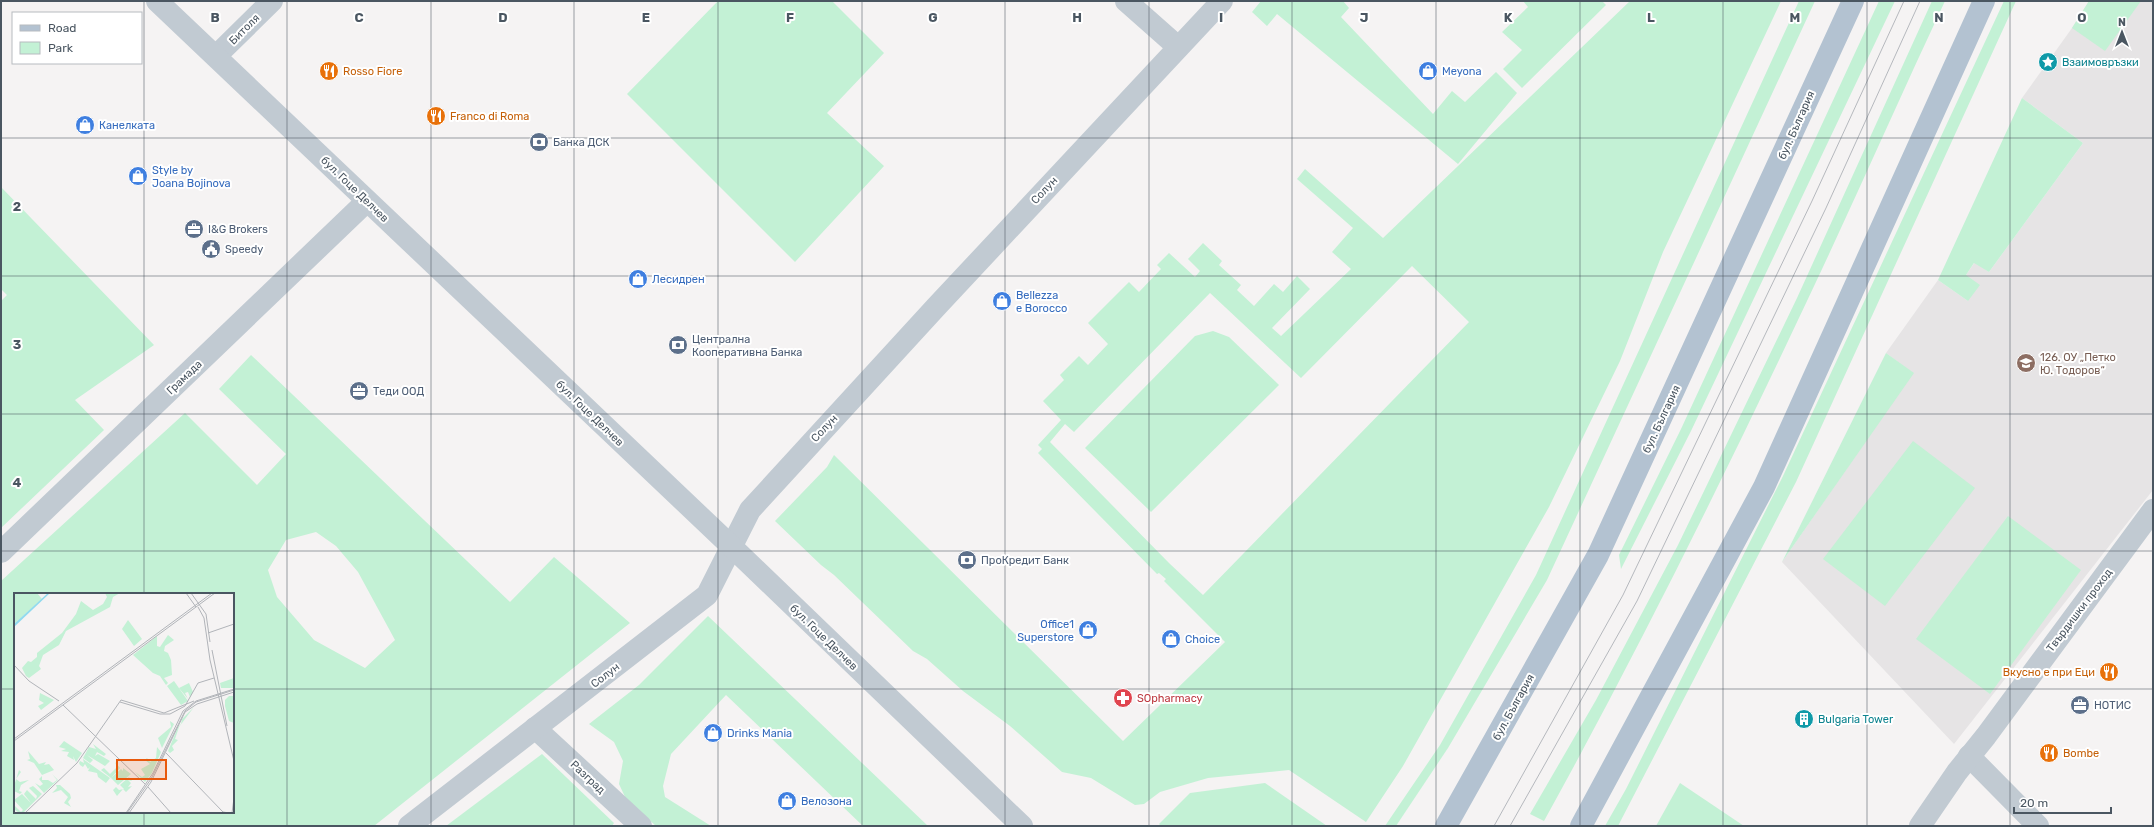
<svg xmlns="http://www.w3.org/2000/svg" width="2154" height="827" viewBox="0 0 2154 827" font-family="Rubik,sans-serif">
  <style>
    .education { fill: #e6e4e5 }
    .green { fill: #c3f1d5; fill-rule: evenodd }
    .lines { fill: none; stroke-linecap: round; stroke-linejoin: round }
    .minor { stroke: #c1cad2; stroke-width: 22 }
    .tertiary { stroke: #c1cad2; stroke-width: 22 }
    .primary { stroke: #b3c2d1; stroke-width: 22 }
    .tram { stroke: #b5b8bd; stroke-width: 1 }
    .grid { fill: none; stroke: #4a5661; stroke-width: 1; stroke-opacity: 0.55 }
    .labels { text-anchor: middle; stroke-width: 4; stroke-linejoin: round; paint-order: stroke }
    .street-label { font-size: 11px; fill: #4a5661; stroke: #fff }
    .culture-label { font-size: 11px; fill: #0d838f; stroke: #fff; text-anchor: start }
    .food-label { font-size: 11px; fill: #c56008; stroke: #fff; text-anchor: start }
    .shop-label { font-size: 11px; fill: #366cbe; stroke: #fff; text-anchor: start }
    .service-label { font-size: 11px; fill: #4e5e75; stroke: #fff; text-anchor: start }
    .education-label { font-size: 11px; fill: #785e54; stroke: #fff; text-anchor: start }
    .health-label { font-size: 11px; fill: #be3a42; stroke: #fff; text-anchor: start }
    .inset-road { fill: none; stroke: #b1b4b9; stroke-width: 1 }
    .view { fill: #e8590c; fill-opacity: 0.15; stroke: #e8590c; stroke-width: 2 }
    .inset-edge { fill: none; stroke: #4a5661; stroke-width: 2 }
    .grid-label { font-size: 13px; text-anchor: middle; font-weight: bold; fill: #4a5661; stroke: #fff; stroke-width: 4; stroke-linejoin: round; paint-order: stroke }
  </style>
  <rect width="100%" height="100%" fill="#f5f3f3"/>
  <polygon class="education" points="2089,1 2153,1 2153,490 1954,744 1782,562 1913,373 1886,353 1938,280 1968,301 1966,275 1975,262 1989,272 2083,143 2022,98 2072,28"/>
  <g class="green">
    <polygon points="718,1 832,1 884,53 827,113 884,166 795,262 627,94"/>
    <polygon points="1261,1 1343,1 1349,8 1341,17 1433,114 1452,91 1465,102 1496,72 1517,93 1458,164 1277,14 1267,26 1252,12"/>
    <polygon points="1523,1 1602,1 1606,5 1522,88 1503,69 1522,50 1502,32 1528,7"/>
    <path d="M1630,1H1781L1663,252L1620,361L1549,507L1403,766L1366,822L1289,770L1208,778L1160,792L1144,804L1135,805L1091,778L1062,772L1010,726L963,691L927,659L913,651L834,575L821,565L775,521L827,467L834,455L1123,741L1225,642L1164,581L1166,579L1159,573L1157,574L1038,453L1042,449L1038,445L1061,420L1043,401L1064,380L1060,375L1079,356L1088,365L1108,344L1088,323L1129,282L1139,292L1161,269L1157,265L1169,253L1195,277L1200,271L1188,259L1203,243L1222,261L1219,265L1241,285L1237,290L1254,306L1274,284L1283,292L1297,276L1310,289L1272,328L1281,336L1351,269L1332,252L1353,228L1297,179L1305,169L1383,238ZM1412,266L1469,322L1203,595L1169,563L1050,442L1065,424L1074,432L1210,293L1301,378Z"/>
    <polygon points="1799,1 1815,1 1547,580 1448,748 1396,826 1385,826 1440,745 1536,575"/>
    <polygon points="1879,1 1895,1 1691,431 1621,569 1619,555 1681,429"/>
    <path d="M1932,1H1945C1898,101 1854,202 1807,301C1724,477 1638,651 1544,821L1530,814L1596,700L1678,545L1797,298Z"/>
    <polygon points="2004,1 2016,1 1796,482 1618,826 1605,826 1626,789 1783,476"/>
    <polygon points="2089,1 2141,1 2105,51 2072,28"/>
    <polygon points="2022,98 2083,143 1989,272 1974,263 1966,275 1980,285 1968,301 1938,280"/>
    <polygon points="1,187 154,345 75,400 104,430 1,528 1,301 7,295 1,289"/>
    <polygon points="1213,331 1229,337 1279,385 1151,512 1085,448 1195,336"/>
    <polygon points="1886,353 1914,373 1782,562"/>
    <path d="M251,355L510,602L554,557L630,623L374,826H1V581L185,413L257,485L286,454L219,389ZM316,532L336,546L358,572L395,640L365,668L314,640L277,597L268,570L286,540ZM15,594H233V812H15Z"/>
    <polygon points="1913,441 1975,488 1885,606 1823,559"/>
    <polygon points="2008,516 2081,570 1990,694 1916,639"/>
    <polygon points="708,616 928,826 863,826 726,695 671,754 663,786 665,797 711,826 656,826 626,799 619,784 623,761 614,742 589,724 639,685"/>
    <polygon points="542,754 614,823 612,826 446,826"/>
    <polygon points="1265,783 1327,826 1161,826 1159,824 1190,793"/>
    <polygon points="1680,783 1744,826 1656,826"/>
  </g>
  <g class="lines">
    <g class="minor">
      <polyline points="1126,1 1178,47"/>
      <polyline points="216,56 272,1"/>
      <polyline points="1,552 367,201"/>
      <polyline points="535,728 641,826"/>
      <polyline points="1969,756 2038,826"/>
      <polyline points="409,826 707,595 750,510 936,307 1222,1"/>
      <polyline points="1920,826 1957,772 1986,736 2153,510"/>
    </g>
    <polyline class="tertiary" points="157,1 731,546 1022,826"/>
    <g class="primary">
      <polyline points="1446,826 1598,555 1853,1"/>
      <polyline points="1581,826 1764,487 1984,1"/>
    </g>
    <g class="tram">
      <polyline points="1494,826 1623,595 1812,201 1904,1"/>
      <polyline points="1510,826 1637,601 1826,208 1920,1"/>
    </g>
  </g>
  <path class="grid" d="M144,1V594M287,1V826M431,1V826M574,1V826M718,1V826M862,1V826M1005,1V826M1149,1V826M1292,1V826M1436,1V826M1580,1V826M1723,1V826M1867,1V826M2010,1V826M1,138H2153M1,276H2153M1,414H2153M1,551H2153M1,689H15M233,689H2153M144,812V826"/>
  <defs>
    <g id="sight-disc" transform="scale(1)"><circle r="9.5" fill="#0f9aa8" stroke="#fff"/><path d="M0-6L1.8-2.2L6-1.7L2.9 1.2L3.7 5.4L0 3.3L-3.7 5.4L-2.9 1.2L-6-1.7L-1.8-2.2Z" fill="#fff"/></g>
    <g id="restaurant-disc" transform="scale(1)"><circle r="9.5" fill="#e8710a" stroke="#fff"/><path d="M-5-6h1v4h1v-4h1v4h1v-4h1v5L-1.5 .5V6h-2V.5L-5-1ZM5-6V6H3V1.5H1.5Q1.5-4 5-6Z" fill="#fff"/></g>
    <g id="shop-disc" transform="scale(1)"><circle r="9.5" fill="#3f7fe0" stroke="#fff"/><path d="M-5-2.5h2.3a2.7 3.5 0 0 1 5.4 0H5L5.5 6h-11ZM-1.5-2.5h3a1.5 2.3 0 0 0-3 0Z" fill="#fff"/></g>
    <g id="bank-disc" transform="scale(1)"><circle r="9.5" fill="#5c6f8a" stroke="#fff"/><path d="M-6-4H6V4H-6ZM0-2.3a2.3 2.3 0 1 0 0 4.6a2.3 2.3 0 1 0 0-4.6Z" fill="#fff"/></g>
    <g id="office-disc" transform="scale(1)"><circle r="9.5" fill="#5c6f8a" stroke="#fff"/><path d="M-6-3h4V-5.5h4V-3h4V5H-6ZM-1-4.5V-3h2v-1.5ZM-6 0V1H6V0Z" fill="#fff"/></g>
    <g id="civic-disc" transform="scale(1)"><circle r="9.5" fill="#5c6f8a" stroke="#fff"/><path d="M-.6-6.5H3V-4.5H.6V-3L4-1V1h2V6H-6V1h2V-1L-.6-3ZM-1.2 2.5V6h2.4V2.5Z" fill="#fff"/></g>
    <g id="school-disc" transform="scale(1)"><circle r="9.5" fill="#8d6e63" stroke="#fff"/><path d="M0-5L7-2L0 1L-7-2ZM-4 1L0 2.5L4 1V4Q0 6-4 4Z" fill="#fff"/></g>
    <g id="pharmacy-disc" transform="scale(1)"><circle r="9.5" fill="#e0444e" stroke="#fff"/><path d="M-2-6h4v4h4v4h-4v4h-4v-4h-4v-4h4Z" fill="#fff"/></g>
    <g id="building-disc" transform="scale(1)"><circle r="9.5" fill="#0f9aa8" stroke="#fff"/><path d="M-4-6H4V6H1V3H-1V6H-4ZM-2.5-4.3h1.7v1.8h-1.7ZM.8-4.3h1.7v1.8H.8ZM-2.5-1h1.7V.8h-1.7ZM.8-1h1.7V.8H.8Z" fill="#fff"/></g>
  </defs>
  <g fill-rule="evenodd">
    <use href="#sight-disc" x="2048" y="62"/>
    <use href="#restaurant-disc" x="329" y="71"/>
    <use href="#shop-disc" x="1428" y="71"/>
    <use href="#restaurant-disc" x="436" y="116"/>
    <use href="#shop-disc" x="85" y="125"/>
    <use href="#bank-disc" x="539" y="142"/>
    <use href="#shop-disc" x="138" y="176"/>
    <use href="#office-disc" x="194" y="229"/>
    <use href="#civic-disc" x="211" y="249"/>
    <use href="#shop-disc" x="638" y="279"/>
    <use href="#shop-disc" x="1002" y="301"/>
    <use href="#bank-disc" x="678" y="345"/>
    <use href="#school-disc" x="2026" y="363"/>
    <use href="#office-disc" x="359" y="391"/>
    <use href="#bank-disc" x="967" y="560"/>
    <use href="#shop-disc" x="1088" y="630"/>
    <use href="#shop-disc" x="1171" y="639"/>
    <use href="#restaurant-disc" x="2109" y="672"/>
    <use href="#pharmacy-disc" x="1123" y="698"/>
    <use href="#office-disc" x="2080" y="705"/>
    <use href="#building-disc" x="1804" y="719"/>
    <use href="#shop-disc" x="713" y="733"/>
    <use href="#restaurant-disc" x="2049" y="753"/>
    <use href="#shop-disc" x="787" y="801"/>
  </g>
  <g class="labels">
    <g class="street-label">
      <text transform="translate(244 29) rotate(-45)" y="4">Битоля</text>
      <text transform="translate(1796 125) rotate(-66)" y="4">бул. България</text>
      <text transform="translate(355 189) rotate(44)" y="4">бул. Гоце Делчев</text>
      <text transform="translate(1044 190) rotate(-47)" y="4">Солун</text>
      <text transform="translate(184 377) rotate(-44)" y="4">Грамада</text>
      <text transform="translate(590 413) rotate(44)" y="4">бул. Гоце Делчев</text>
      <text transform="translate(1661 419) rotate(-65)" y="4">бул. България</text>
      <text transform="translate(824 428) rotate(-47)" y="4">Солун</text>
      <text transform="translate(2079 610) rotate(-53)" y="4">Твърдишки проход</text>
      <text transform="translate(824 637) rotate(44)" y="4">бул. Гоце Делчев</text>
      <text transform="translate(605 675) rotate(-38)" y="4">Солун</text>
      <text transform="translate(1513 707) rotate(-61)" y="4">бул. България</text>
      <text transform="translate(588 777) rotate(43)" y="4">Разград</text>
    </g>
    <g class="culture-label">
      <text x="2062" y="66">Взаимовръзки</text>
      <text x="1818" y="723">Bulgaria Tower</text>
    </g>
    <g class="food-label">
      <text x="343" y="75">Rosso Fiore</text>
      <text x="450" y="120">Franco di Roma</text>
      <text x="2095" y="676" text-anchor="end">Вкусно е при Еци</text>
      <text x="2063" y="757">Bombe</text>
    </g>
    <g class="shop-label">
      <text x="1442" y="75">Meyona</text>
      <text x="99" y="129">Канелката</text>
      <text x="152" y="174">Style by<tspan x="152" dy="13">Joana Bojinova</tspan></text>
      <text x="652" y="283">Лесидрен</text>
      <text x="1016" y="299">Bellezza<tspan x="1016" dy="13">e Borocco</tspan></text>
      <text x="1074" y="628" text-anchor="end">Office1<tspan x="1074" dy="13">Superstore</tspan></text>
      <text x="1185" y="643">Choice</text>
      <text x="727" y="737">Drinks Mania</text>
      <text x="801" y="805">Велозона</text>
    </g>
    <g class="service-label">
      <text x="553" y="146">Банка ДСК</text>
      <text x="208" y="233">I&amp;G Brokers</text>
      <text x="225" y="253">Speedy</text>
      <text x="692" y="343">Централна<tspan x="692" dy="13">Кооперативна Банка</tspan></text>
      <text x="373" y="395">Теди ООД</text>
      <text x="981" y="564">ПроКредит Банк</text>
      <text x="2094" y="709">НОТИС</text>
    </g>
    <g class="education-label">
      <text x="2040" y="361">126. ОУ „Петко<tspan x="2040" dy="13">Ю. Тодоров“</tspan></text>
    </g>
    <g class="health-label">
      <text x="1137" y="702">SOpharmacy</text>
    </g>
  </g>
  <g transform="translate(14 593)">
    <rect width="220" height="220" fill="#f5f3f3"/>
    <path d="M0,0H23L28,6L0,31ZM91,0H106L99,4L96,14L52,38L45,52L29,62L25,73L27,76L15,85L12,83L8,75L14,68L17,69L23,64V60L48,40L62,21L67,8L79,17L89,11L93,4ZM114,27L128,46L120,53L108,36ZM154,42L160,47L151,53L150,58L154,60L157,67L158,82L150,85L154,90L152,92L146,83L139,80L119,62L143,43V53L146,54ZM220,85V95H207L206,90ZM160,88L174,108L167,112L153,93ZM175,90L179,99L176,104L174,99L171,100L174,106L165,95ZM26,100L40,107L27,117L24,113L30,110L25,107ZM215,103H220V130L215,128L211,113V107ZM180,114L165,134L161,146L164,147L158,153L160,157L156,160L154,158L164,134L152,159L164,134L167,131L168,126ZM156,128L160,131L148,155L144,145L157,134ZM50,148L68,160L62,169L59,163L60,167L53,163L55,159L47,158L52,156L45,154ZM79,151L92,161L90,163L83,159L81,163L84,161L96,168L91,173L73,162L79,167L76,170L69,165L75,154L82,156ZM143,154L147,159L138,180L131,189L121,179L128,184L131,182L127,176L136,171L131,167L133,165L136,169L142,165ZM14,158L25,171L32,169L30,172L35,171L40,177L28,182L20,170L13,167L16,166ZM69,166L96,185L92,190L84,184L83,180L74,178L76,174L74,176L71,171L69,174L66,172L65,170L66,168L70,170ZM101,169L106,175L97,185L87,177L90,175L96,181L103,174ZM109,175L117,181L104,192L97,185L107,176L109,178ZM5,177L7,179L2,186L6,189L15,187L7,192L5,198L8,199L6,201L0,198V193ZM38,181L44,187L30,200L21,190L26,193L29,191L25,186L28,183V187H34L39,190L43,187ZM115,184L118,188L114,187L117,190L114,194L118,193L112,199L109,196L103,203L99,197L102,194L105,197L110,196L106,192ZM46,192L56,201L57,205L54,209L57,214L50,210L54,204L47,197L38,200L43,195L42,192ZM19,193L28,201L9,220H5L0,216V212L7,219L9,217L0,207L8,201L17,210L10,201L13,197L22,206L23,203L15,195Z" fill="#c3f1d5"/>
    <path d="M34,0H36L0,34V31Z" fill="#90daee"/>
    <path class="inset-road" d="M172,0L182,14M177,0L192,21L196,49M184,14L190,25L196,67L220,168M194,40L220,31M198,57L213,133M0,72L15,88L45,108M106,109L146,121H156L171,113L184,90L200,85M49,112L131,191M0,146L198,0M0,148L201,0M152,160L209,219L215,220M134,194L157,220M11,220L63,170L107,107L150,120L180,108M112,220L139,180L169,118L182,108L220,96M113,220L137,186L171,118L182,109L220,97M115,220L137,189L171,119L183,111L220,99M218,220L220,205"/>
    <path class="view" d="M103,167H152V186H103Z"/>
    <rect width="220" height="220" class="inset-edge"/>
  </g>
  <g class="grid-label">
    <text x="215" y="22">B</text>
    <text x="359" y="22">C</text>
    <text x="503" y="22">D</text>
    <text x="646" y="22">E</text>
    <text x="790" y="22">F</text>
    <text x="933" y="22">G</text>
    <text x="1077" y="22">H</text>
    <text x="1221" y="22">I</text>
    <text x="1364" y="22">J</text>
    <text x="1508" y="22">K</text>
    <text x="1651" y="22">L</text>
    <text x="1795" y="22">M</text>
    <text x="1939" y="22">N</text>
    <text x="2082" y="22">O</text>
    <text x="17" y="211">2</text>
    <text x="17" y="349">3</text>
    <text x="17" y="487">4</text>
  </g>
  <rect width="2154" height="827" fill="none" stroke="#4a5661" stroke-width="4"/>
  <rect x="12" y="12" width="130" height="52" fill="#ffffff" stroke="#b7bbc0"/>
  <rect x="20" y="25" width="20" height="6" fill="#b3c2d1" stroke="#b7bbc0"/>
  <text x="48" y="32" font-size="12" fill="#4a5661">Road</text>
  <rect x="20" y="42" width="20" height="12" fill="#c3f1d5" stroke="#b7bbc0"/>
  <text x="48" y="52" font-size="12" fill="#4a5661">Park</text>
  <g transform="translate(2122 32)" stroke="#ffffff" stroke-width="3" paint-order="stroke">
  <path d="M0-3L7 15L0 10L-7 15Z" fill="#4a5661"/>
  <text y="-6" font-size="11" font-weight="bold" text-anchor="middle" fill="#4a5661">N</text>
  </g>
  <path d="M2014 807v6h97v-6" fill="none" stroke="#4a5661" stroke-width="2"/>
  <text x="2020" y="807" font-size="12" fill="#4a5661" stroke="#ffffff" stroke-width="3" paint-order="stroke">20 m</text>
</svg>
